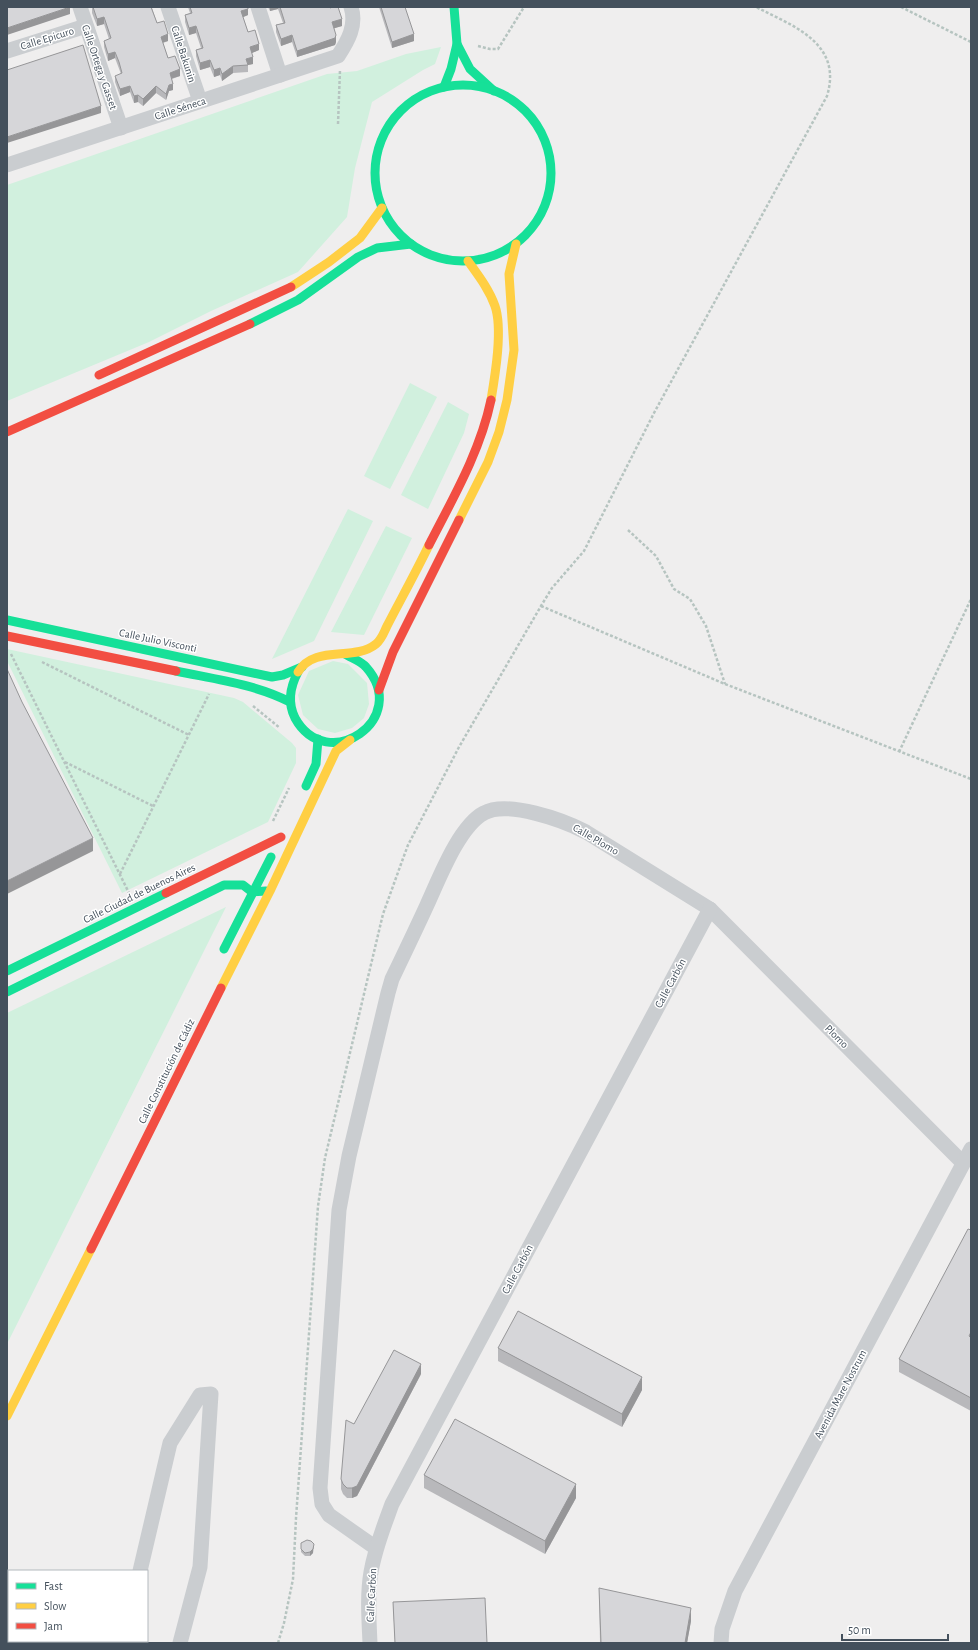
<svg xmlns="http://www.w3.org/2000/svg" width="978" height="1650" viewBox="0 0 978 1650" font-family="'Alegreya Sans',sans-serif">
  <style>
    .green { fill: #d1f0de }
    .lines { fill: none; stroke-linecap: round; stroke-linejoin: round }
    .path { stroke: #b6c4c0; stroke-width: 2.5; stroke-dasharray: 3 2; stroke-linecap: butt }
    .street { stroke: #cacdd0; stroke-width: 15 }
    .fast { stroke: #16e098; stroke-width: 9 }
    .slow { stroke: #ffcf43; stroke-width: 9 }
    .jam { stroke: #f24e42; stroke-width: 9 }
    .wall { fill: #b8b8bb }
    .shaded-wall { fill: #969698 }
    .building { fill: #d6d6d9; stroke: #969698 }
    .labels { text-anchor: middle; stroke-width: 3; stroke-linejoin: round; paint-order: stroke }
    .street-label { font-size: 11px; fill: #44505c; stroke: #fff }
  </style>
  <rect width="100%" height="100%" fill="#efeeee"/>
  <g class="green">
    <polygon points="441,47 435,64 423,70 372,102 355,168 347,217 298,272 211,311 149,342 7,401 7,185 327,74 357,71 406,54"/>
    <polygon points="410,383 437,397 390,489 364,476"/>
    <polygon points="448,402 469,414 464,433 428,509 401,495"/>
    <polygon points="348,509 373,521 314,641 272,659"/>
    <polygon points="386,526 412,538 364,635 331,632"/>
    <polygon points="7,649 234,698 243,702 292,743 296,748 296,763 268,822 122,893 7,661"/>
    <polygon points="333,661 348,664 367,683 369,704 364,718 352,728 335,733 318,729 303,715 298,695 309,671"/>
    <polygon points="226,907 7,1344 7,1013"/>
  </g>
  <g class="lines">
    <g class="path">
      <polyline points="901,7 971,42"/>
      <polyline points="478,46 490,49 498,49 524,7"/>
      <polyline points="338,124 340,70"/>
      <polyline points="628,530 656,556 674,589 690,599 706,626 725,684"/>
      <polyline points="541,606 725,684 971,779"/>
      <polyline points="11,654 129,893"/>
      <polyline points="42,662 189,735"/>
      <polyline points="253,706 280,728"/>
      <polyline points="899,752 971,599"/>
      <polyline points="65,762 153,806"/>
      <polyline points="273,821 289,788"/>
      <polyline points="120,874 209,694"/>
      <path d="M278,1643L284,1623L293,1579L296,1518L318,1206L325,1158L383,914L401,864L408,845L459,747L541,606L552,588L584,551L654,413L827,96C843,43 793,26 756,7"/>
    </g>
    <g class="street">
      <polyline points="80,7 121,128"/>
      <polyline points="168,7 200,101"/>
      <polyline points="258,7 280,75"/>
      <polyline points="7,51 86,26"/>
      <path d="M7,165L338,56C348,41 357,25 351,7"/>
      <path d="M376,1548L329,1515L322,1504L320,1488L339,1210L349,1156L388,993L392,979C404,954 416,929 427,905C439,879 459,826 484,813C507,800 563,820 586,832L710,909L963,1163"/>
      <polyline points="140,1571 170,1443 200,1395 211,1394 200,1567 180,1643"/>
      <polyline points="129,1643 129,1641"/>
      <path d="M370,1643C369,1620 367,1595 371,1572C375,1548 384,1526 392,1504L710,909"/>
      <polyline points="721,1643 722,1629 735,1591 971,1149"/>
    </g>
    <g class="fast">
      <polyline points="457,44 470,69 494,91"/>
      <circle cx="463" cy="173" r="88"/>
      <polyline points="444,87 451,69 457,44 454,7"/>
      <polyline points="250,324 298,300 358,257 377,248 411,244"/>
      <polyline points="7,620 272,677 283,675 302,667"/>
      <path d="M176,671C214,679 255,684 290,702"/>
      <path d="M298,672C290,687 287,702 295,718C327,776 412,719 366,667C361,661 351,658 345,654"/>
      <polyline points="306,786 316,764 318,739"/>
      <polyline points="224,949 271,857"/>
      <polyline points="7,971 166,893"/>
      <polyline points="7,992 224,885 243,885 252,892 266,891"/>
    </g>
    <g class="slow">
      <path d="M468,261C478,275 489,289 495,306C503,329 495,376 491,400"/>
      <polyline points="291,287 329,262 360,238 382,208"/>
      <polyline points="459,520 488,462 499,432 507,400 514,350 509,274 516,244"/>
      <path d="M298,672C315,644 354,662 376,644C382,639 384,632 387,626C401,599 416,572 429,545"/>
      <polyline points="221,988 270,891 336,751 350,740"/>
      <polyline points="7,1416 91,1249"/>
    </g>
    <g class="jam">
      <polyline points="99,375 291,287"/>
      <polyline points="7,432 250,324"/>
      <path d="M429,545C453,498 480,452 491,400"/>
      <polyline points="7,636 176,671"/>
      <polyline points="379,690 393,652 459,520"/>
      <polyline points="166,893 281,837"/>
      <polyline points="91,1249 221,988"/>
    </g>
  </g>
  <g class="wall">
    <polygon points="92,7 155,7 152,8 157,23 168,41 163,43 168,58 180,76 172,79 173,90 169,91 166,100 156,93 143,106 138,102 134,103 130,92 120,96 115,82 115,76 121,74 115,58 108,61 104,47 104,41 109,39 104,24 97,26 92,13"/>
    <polygon points="188,7 248,7 248,15 243,17 248,32 259,50 251,53 253,64 248,65 248,72 233,73 222,81 220,75 214,77 210,67 200,70 196,56 196,50 201,48 196,33 189,35 185,22 185,15 190,13"/>
    <polygon points="268,7 330,7 342,26 334,28 336,42 335,45 297,57 292,42 281,46 276,32 276,25 283,23 278,9 270,11"/>
    <polygon points="379,7 405,7 414,41 392,48"/>
    <polygon points="971,1230 971,1411 899,1372 899,1359"/>
    <polygon points="498,1348 642,1390 622,1427 498,1361"/>
    <polygon points="421,1374 357,1496 352,1498 347,1498 343,1494 341,1489 341,1479 354,1424"/>
    <polygon points="424,1475 576,1498 545,1554 424,1488"/>
    <polygon points="301,1543 313,1553 310,1556 305,1556 301,1552"/>
    <polygon points="599,1588 691,1621 687,1643 600,1643"/>
    <polygon points="393,1602 487,1643 395,1643"/>
  </g>
  <g class="shaded-wall">
    <polygon points="70,7 70,14 7,35 7,28"/>
    <polygon points="270,7 278,7 278,9 270,11"/>
    <polygon points="248,9 248,15 241,18 241,11"/>
    <polygon points="104,17 104,24 97,26 97,19"/>
    <polygon points="342,19 342,26 332,29 332,22"/>
    <polygon points="196,26 196,33 189,35 189,28"/>
    <polygon points="168,34 168,41 161,43 161,37"/>
    <polygon points="414,34 414,41 392,48 392,42"/>
    <polygon points="292,35 292,42 281,46 281,39"/>
    <polygon points="336,35 336,42 335,45 297,57 297,51"/>
    <polygon points="259,44 259,50 250,54 250,47"/>
    <polygon points="115,52 115,58 108,61 108,54"/>
    <polygon points="253,57 253,64 248,65 246,59"/>
    <polygon points="210,60 210,67 200,70 200,63"/>
    <polygon points="233,66 233,73 222,81 222,74"/>
    <polygon points="220,68 220,75 214,77 214,70"/>
    <polygon points="180,69 180,76 170,79 170,73"/>
    <polygon points="173,84 173,90 169,91 166,100 166,94 169,85"/>
    <polygon points="130,86 130,92 120,96 120,89"/>
    <polygon points="156,86 156,93 143,106 143,99"/>
    <polygon points="138,95 138,102 134,103 134,96"/>
    <polygon points="101,106 101,113 7,143 7,137"/>
    <polygon points="93,838 93,851 7,894 7,881"/>
    <polygon points="421,1364 421,1374 357,1496 352,1498 352,1488"/>
    <polygon points="642,1377 642,1390 622,1427 622,1414"/>
    <polygon points="576,1484 576,1498 545,1554 545,1541"/>
    <polygon points="314,1544 313,1553 310,1556 310,1552"/>
    <polygon points="691,1608 691,1621 687,1643 685,1643"/>
  </g>
  <g class="building">
    <polygon points="7,7 70,7 7,28"/>
    <polygon points="93,7 151,7 157,23 164,21 168,34 161,37 168,58 175,56 180,69 170,73 173,84 169,85 166,94 156,86 143,99 138,95 134,96 130,86 120,89 115,76 122,73 119,62 115,52 108,54 104,41 111,38 104,17 97,19"/>
    <polygon points="190,7 248,7 248,9 241,11 248,32 255,30 259,44 250,47 253,57 246,59 248,65 233,66 222,74 220,68 214,70 210,60 200,63 196,50 203,48 196,26 189,28 185,15 192,13"/>
    <polygon points="280,7 330,7 330,8 333,7 338,7 342,19 332,22 336,35 335,38 297,51 292,35 281,39 276,25 285,23"/>
    <polygon points="381,7 405,7 414,34 392,42"/>
    <polygon points="83,45 101,106 7,137 7,70"/>
    <polygon points="7,669 22,702 93,838 7,881"/>
    <polygon points="968,1229 971,1230 971,1332 969,1336 971,1338 971,1398 899,1359"/>
    <polygon points="518,1311 642,1377 622,1414 498,1348"/>
    <polygon points="394,1350 421,1364 357,1486 352,1488 347,1488 343,1484 341,1479 346,1420 354,1424"/>
    <polygon points="455,1419 576,1484 545,1541 424,1475"/>
    <polygon points="307,1540 311,1541 314,1544 313,1549 310,1552 305,1553 301,1549 301,1543"/>
    <polygon points="599,1588 691,1608 685,1643 601,1643"/>
    <polygon points="485,1598 487,1643 395,1643 393,1602"/>
  </g>
  <g class="labels">
    <g class="street-label">
      <text transform="translate(47 38) rotate(-17)" y="4">Calle Epicuro</text>
      <text transform="translate(184 54) rotate(72)" y="4">Calle Bakunin</text>
      <text transform="translate(100 67) rotate(71)" y="4">Calle Ortega y Gasset</text>
      <text transform="translate(180 108) rotate(-18)" y="4">Calle Séneca</text>
      <text transform="translate(158 640) rotate(12)" y="4">Calle Julio Visconti</text>
      <text transform="translate(596 839) rotate(30)" y="4">Calle Plomo</text>
      <text transform="translate(139 893) rotate(-26)" y="4">Calle Ciudad de Buenos Aires</text>
      <text transform="translate(670 983) rotate(-62)" y="4">Calle Carbón</text>
      <text transform="translate(837 1036) rotate(45)" y="4">Plomo</text>
      <text transform="translate(166 1071) rotate(-64)" y="4">Calle Constitución de Cádiz</text>
      <text transform="translate(517 1269) rotate(-62)" y="4">Calle Carbón</text>
      <text transform="translate(840 1394) rotate(-62)" y="4">Avenida Mare Nostrum</text>
      <text transform="translate(371 1595) rotate(-87)" y="4">Calle Carbón</text>
    </g>
  </g>
  <rect width="978" height="1650" fill="none" stroke="#44505c" stroke-width="16"/>
  <rect x="8" y="1570" width="140" height="72" fill="#ffffff" stroke="#b4b9be"/>
  <rect x="16" y="1583" width="20" height="6" fill="#16e098" stroke="#b4b9be"/>
  <text x="44" y="1590" font-size="12" fill="#44505c">Fast</text>
  <rect x="16" y="1603" width="20" height="6" fill="#ffcf43" stroke="#b4b9be"/>
  <text x="44" y="1610" font-size="12" fill="#44505c">Slow</text>
  <rect x="16" y="1623" width="20" height="6" fill="#f24e42" stroke="#b4b9be"/>
  <text x="44" y="1630" font-size="12" fill="#44505c">Jam</text>
  <path d="M842 1634v6h106v-6" fill="none" stroke="#44505c" stroke-width="2"/>
  <text x="848" y="1634" font-size="12" fill="#44505c" stroke="#ffffff" stroke-width="3" paint-order="stroke">50 m</text>
</svg>
